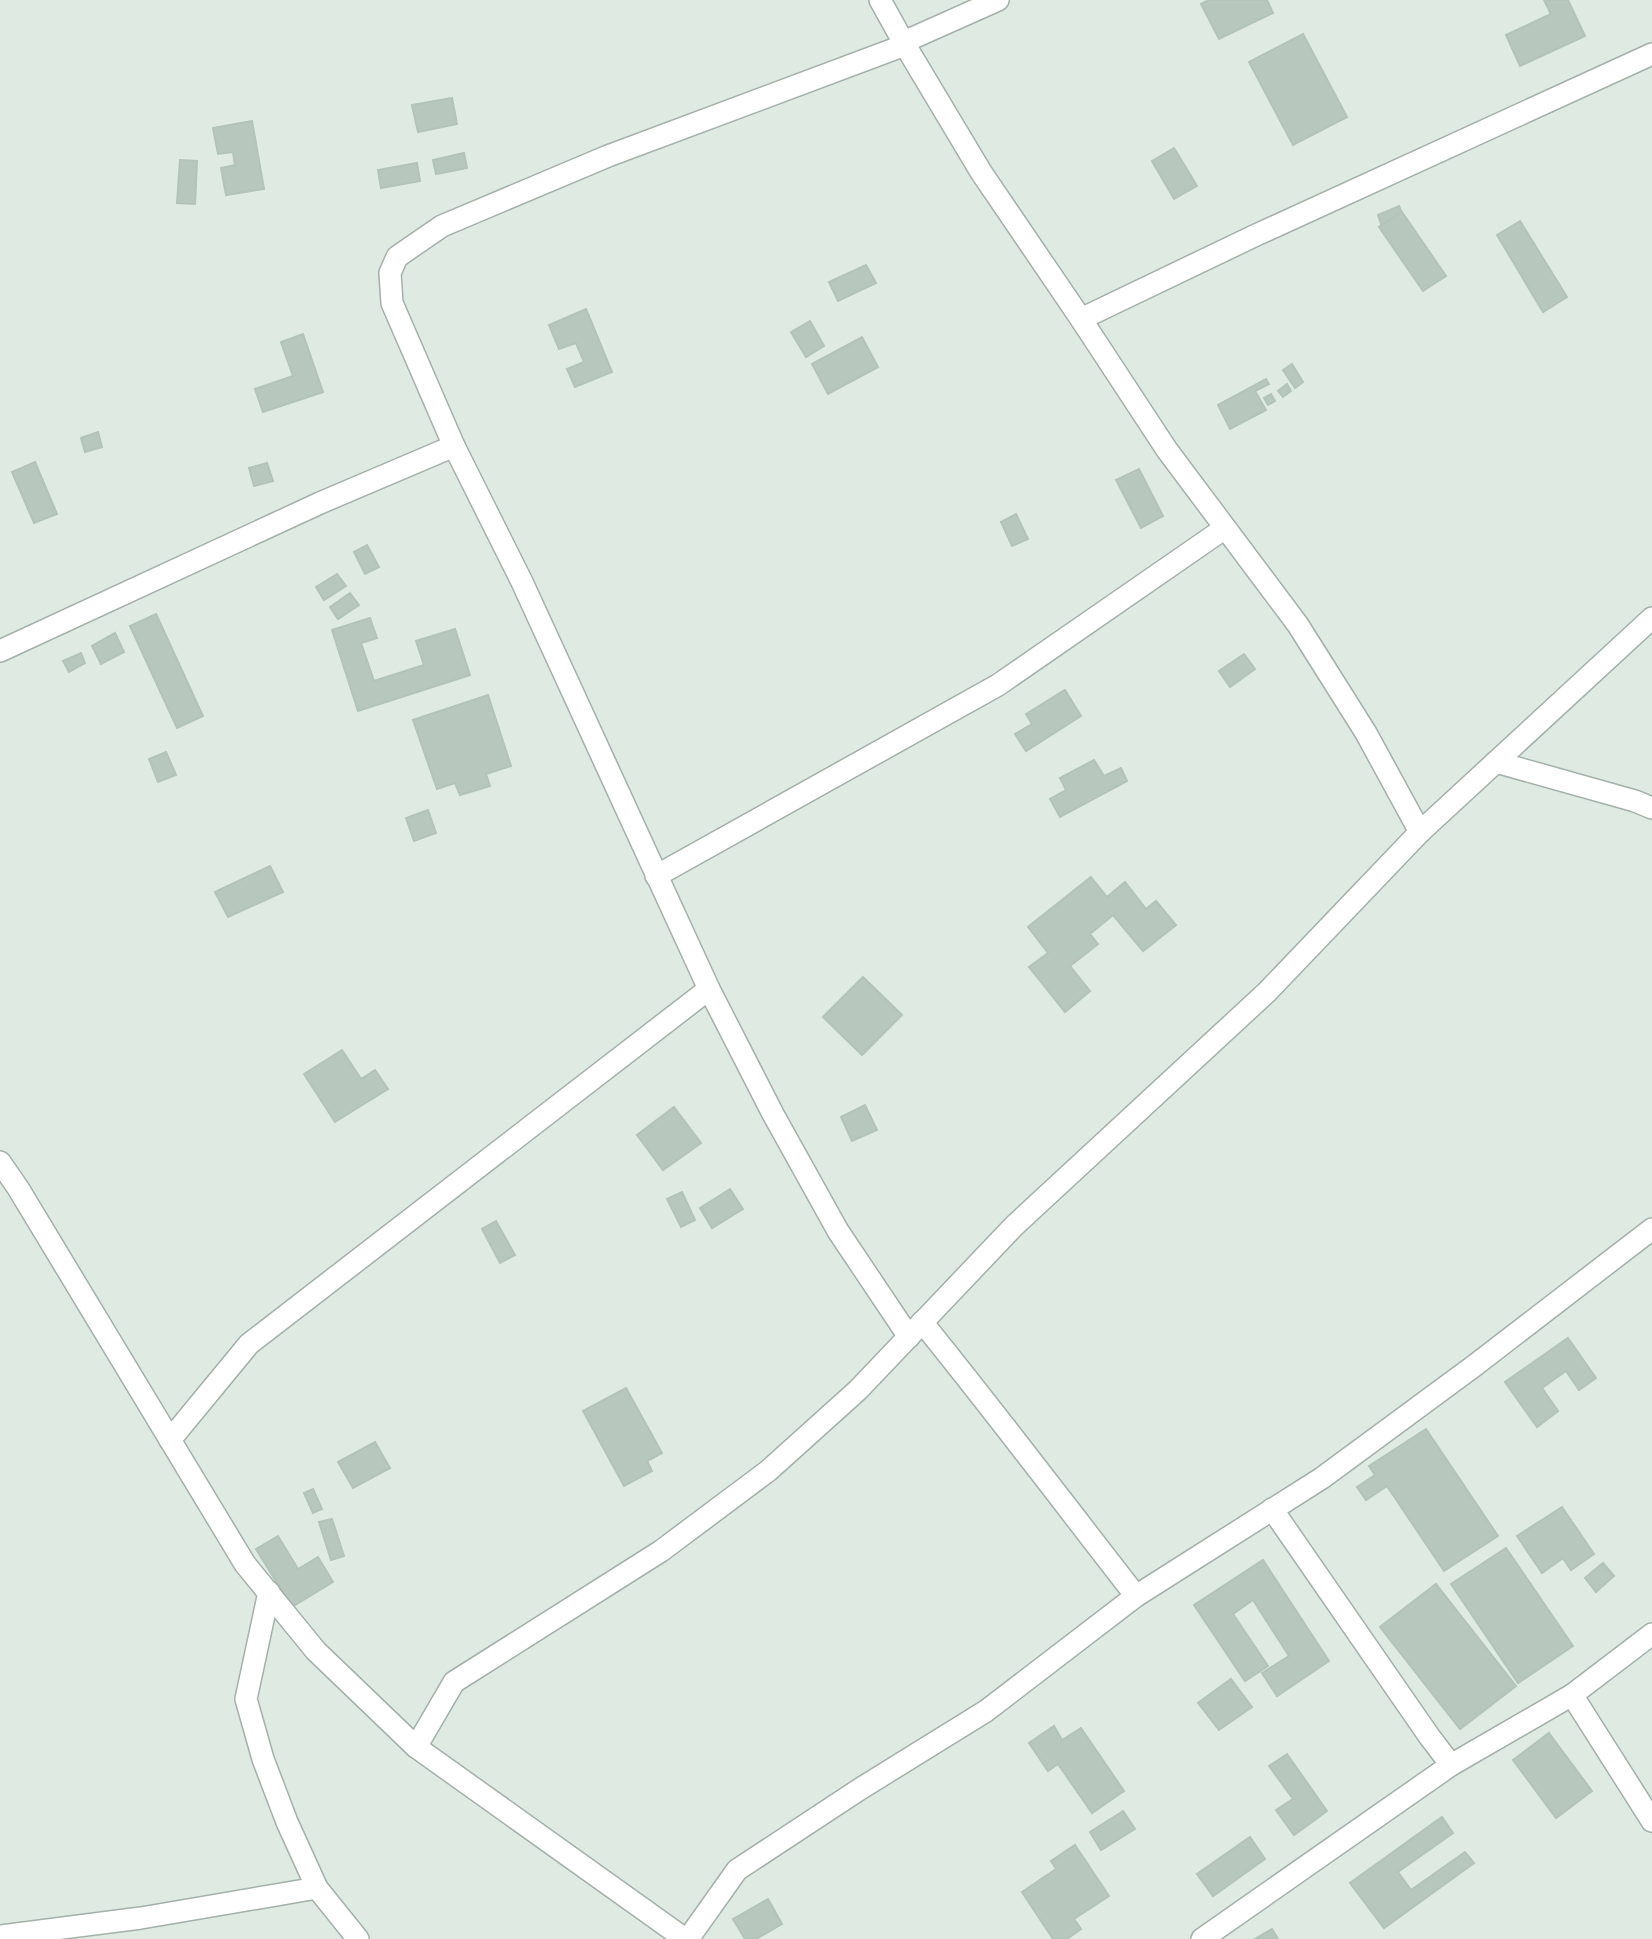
<svg xmlns="http://www.w3.org/2000/svg" width="1652" height="1939" viewBox="0 0 1652 1939" font-family="'Exo 2',sans-serif">
  <style>
    .building { fill: #b8c7be; stroke: #b2c3b8; stroke-width: 2 }
    .lines { fill: none; stroke-linecap: round; stroke-linejoin: round }
    .minor-casing { stroke: #a2b1a9; stroke-width: 24 }
    .minor { stroke: #fff; stroke-width: 21 }
  </style>
  <rect width="100%" height="100%" fill="#dfeae3"/>
  <g class="building">
    <polygon points="1209,0 1267,0 1273,13 1219,39 1201,4"/>
    <polygon points="1544,0 1568,0 1585,36 1520,66 1506,35 1551,14"/>
    <polygon points="1303,34 1347,117 1293,145 1249,62"/>
    <polygon points="452,98 457,124 418,132 412,105"/>
    <polygon points="252,121 264,189 226,195 221,168 235,165 233,152 218,154 213,128"/>
    <polygon points="1174,148 1197,186 1174,199 1152,161"/>
    <polygon points="464,153 467,168 436,174 433,160"/>
    <polygon points="180,160 197,161 195,204 177,203"/>
    <polygon points="417,163 420,181 381,188 378,170"/>
    <polygon points="1399,206 1404,218 1382,227 1378,215"/>
    <polygon points="1402,212 1446,276 1423,291 1379,227"/>
    <polygon points="1520,221 1567,297 1543,312 1497,235"/>
    <polygon points="866,265 876,283 838,301 829,282"/>
    <polygon points="586,309 612,372 575,387 567,369 584,362 576,343 559,349 549,325"/>
    <polygon points="810,321 824,346 806,357 791,332"/>
    <polygon points="303,334 323,392 263,412 255,389 293,376 281,342"/>
    <polygon points="862,337 878,367 828,394 812,364"/>
    <polygon points="1292,364 1303,382 1295,388 1283,370"/>
    <polygon points="1266,379 1269,384 1255,391 1266,410 1230,429 1218,405"/>
    <polygon points="1287,384 1291,391 1283,397 1278,391"/>
    <polygon points="1271,394 1275,401 1268,405 1264,398"/>
    <polygon points="98,432 102,447 85,452 81,438"/>
    <polygon points="35,462 57,514 34,523 12,472"/>
    <polygon points="267,463 273,481 254,486 249,468"/>
    <polygon points="1139,469 1163,516 1141,528 1116,480"/>
    <polygon points="1016,514 1028,539 1012,546 1001,522"/>
    <polygon points="367,545 379,567 365,574 354,552"/>
    <polygon points="337,574 346,586 324,600 316,587"/>
    <polygon points="350,593 359,605 338,619 330,607"/>
    <polygon points="156,614 203,716 177,728 130,626"/>
    <polygon points="370,618 377,638 361,643 374,681 424,665 416,641 455,629 470,675 358,711 332,630"/>
    <polygon points="115,633 124,652 101,664 92,646"/>
    <polygon points="81,653 85,663 69,672 63,661"/>
    <polygon points="1244,654 1255,669 1230,687 1219,671"/>
    <polygon points="1065,690 1081,716 1026,751 1015,734 1032,724 1026,714"/>
    <polygon points="488,695 511,766 486,774 490,786 460,795 455,783 437,789 413,720"/>
    <polygon points="166,752 176,775 158,782 149,759"/>
    <polygon points="1094,760 1104,776 1121,768 1127,781 1060,817 1050,799 1066,790 1060,778"/>
    <polygon points="428,810 436,833 414,841 406,818"/>
    <polygon points="270,866 283,892 228,917 215,892"/>
    <polygon points="1091,877 1107,897 1125,882 1146,909 1156,901 1176,925 1143,951 1113,915 1090,934 1098,944 1070,966 1090,991 1065,1012 1029,967 1048,953 1028,927"/>
    <polygon points="863,977 902,1015 862,1055 823,1017"/>
    <polygon points="342,1050 361,1079 375,1070 388,1089 335,1122 304,1074"/>
    <polygon points="865,1105 877,1130 852,1141 841,1117"/>
    <polygon points="674,1107 701,1143 663,1170 637,1135"/>
    <polygon points="730,1189 743,1209 712,1228 700,1208"/>
    <polygon points="682,1192 695,1220 681,1227 667,1199"/>
    <polygon points="496,1221 515,1255 500,1263 482,1229"/>
    <polygon points="1568,1338 1596,1378 1579,1390 1566,1371 1542,1388 1558,1411 1537,1427 1505,1382"/>
    <polygon points="626,1388 662,1453 647,1461 652,1471 624,1486 583,1411"/>
    <polygon points="1426,1429 1498,1536 1444,1571 1387,1486 1366,1500 1357,1487 1375,1475 1369,1466"/>
    <polygon points="375,1442 390,1468 353,1488 338,1462"/>
    <polygon points="313,1489 322,1509 313,1513 304,1493"/>
    <polygon points="1562,1507 1594,1554 1571,1570 1563,1558 1542,1573 1517,1536"/>
    <polygon points="332,1519 344,1556 331,1560 319,1522"/>
    <polygon points="278,1536 298,1569 318,1557 333,1582 292,1607 256,1549"/>
    <polygon points="1506,1548 1573,1646 1518,1683 1451,1584"/>
    <polygon points="1263,1560 1329,1661 1277,1696 1262,1673 1289,1656 1253,1600 1233,1614 1268,1666 1245,1681 1194,1605"/>
    <polygon points="1603,1563 1614,1576 1596,1592 1585,1578"/>
    <polygon points="1436,1584 1516,1686 1460,1729 1380,1627"/>
    <polygon points="1231,1679 1252,1707 1219,1730 1198,1703"/>
    <polygon points="1054,1726 1062,1740 1081,1728 1124,1791 1092,1813 1058,1764 1048,1771 1029,1743"/>
    <polygon points="1549,1733 1592,1791 1556,1818 1513,1760"/>
    <polygon points="1287,1754 1327,1811 1294,1835 1276,1810 1293,1799 1269,1766"/>
    <polygon points="1123,1811 1135,1829 1101,1850 1090,1832"/>
    <polygon points="1442,1817 1453,1833 1398,1872 1411,1890 1465,1852 1474,1863 1384,1928 1350,1883"/>
    <polygon points="1250,1837 1265,1859 1213,1896 1197,1874"/>
    <polygon points="1075,1845 1109,1896 1074,1919 1081,1929 1067,1939 1053,1939 1022,1892 1056,1869 1051,1861"/>
    <polygon points="768,1899 782,1924 756,1939 745,1939 733,1919"/>
    <polygon points="1272,1929 1278,1939 1255,1939"/>
  </g>
  <g class="lines">
    <g class="minor-casing">
      <g id="minor">
        <polyline points="880,0 905,45 981,172 1081,319 1167,450 1298,625 1366,733 1420,832"/>
        <polyline points="1081,319 1254,236 1652,54"/>
        <polyline points="0,651 320,503 454,446"/>
        <polyline points="1496,762 1635,801 1652,808"/>
        <polyline points="656,876 998,685 1225,528"/>
        <polyline points="0,1162 18,1188 245,1564 316,1651 416,1747 685,1939"/>
        <path d="M922,1322C995,1412 1065,1505 1136,1596"/>
        <polyline points="909,1337 838,1231 773,1114 709,989 522,582 454,446 392,303 390,273 397,257 442,226 608,156 905,45 906,41 998,0"/>
        <polyline points="170,1440 249,1344 709,989"/>
        <polyline points="1272,1509 1429,1736 1451,1765"/>
        <polyline points="269,1592 246,1699 263,1759 287,1822 317,1888 358,1939"/>
        <polyline points="1572,1695 1652,1821"/>
        <polyline points="416,1747 454,1682 661,1551 768,1471 858,1390 1014,1226 1267,992 1420,832 1652,618"/>
        <polyline points="0,1936 141,1918 317,1888"/>
        <polyline points="688,1939 737,1870 860,1789 986,1711 1136,1596 1322,1478 1474,1366 1652,1229"/>
        <polyline points="1202,1939 1451,1765 1572,1695 1652,1634"/>
      </g>
    </g>
    <use href="#minor" class="minor"/>
  </g>
</svg>
